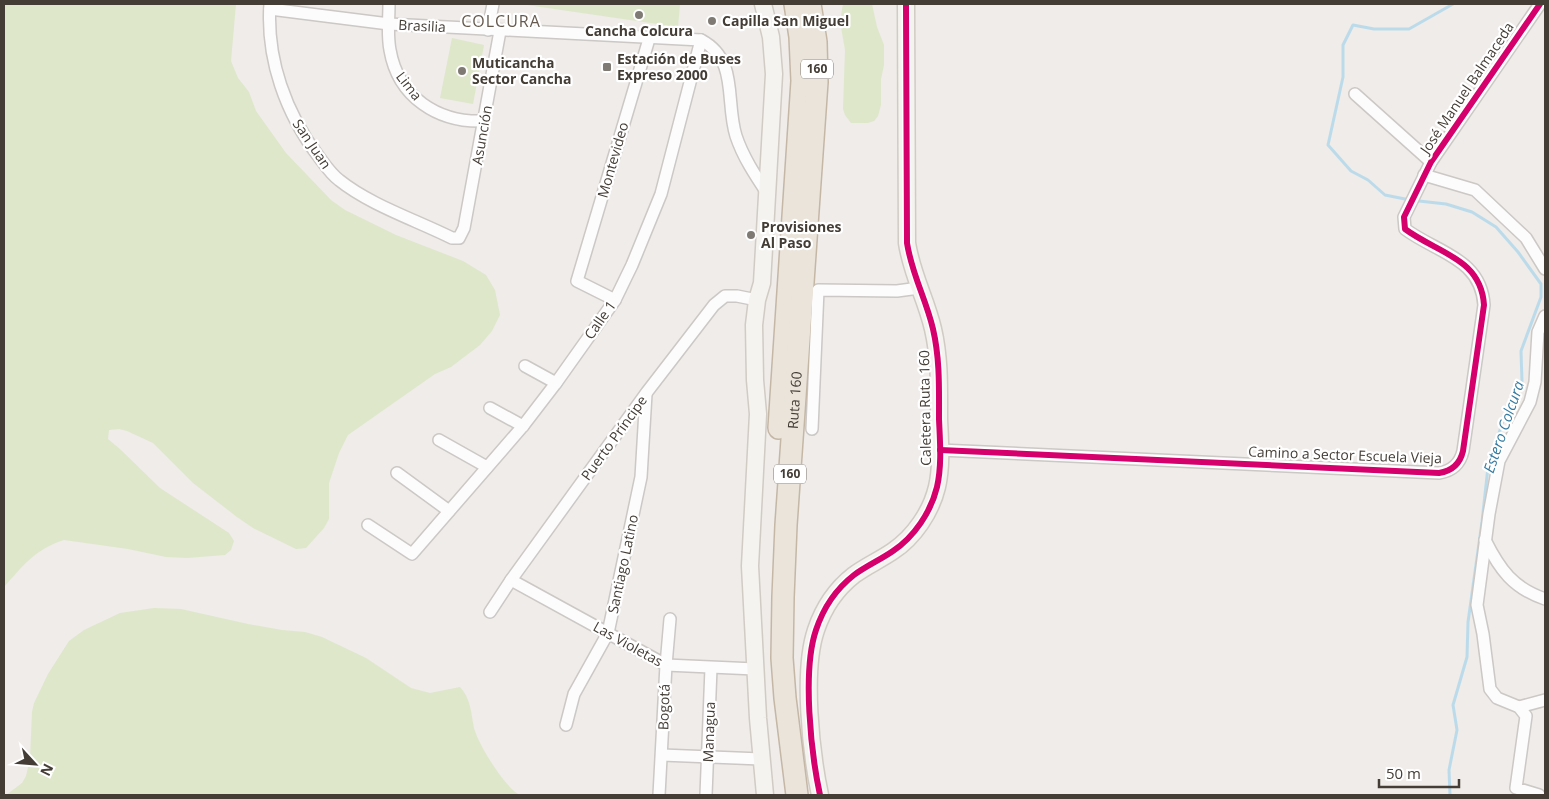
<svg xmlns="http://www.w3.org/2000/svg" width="1549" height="799" viewBox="0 0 1549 799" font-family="'Open Sans',sans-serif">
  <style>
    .green { fill: #dee7ca }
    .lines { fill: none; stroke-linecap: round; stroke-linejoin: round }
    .stream { stroke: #bcdbea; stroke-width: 3 }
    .street-casing { stroke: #cbc8c5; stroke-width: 14 }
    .secondary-casing { stroke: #d0cbc3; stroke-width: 19 }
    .highway-casing { stroke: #c5b7a6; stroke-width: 24 }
    .street { stroke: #fdfcfc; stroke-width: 11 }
    .secondary { stroke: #f5f3ef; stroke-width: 16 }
    .highway { stroke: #eae4da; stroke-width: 21 }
    .cycleway-casing { stroke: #fff; stroke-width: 9 }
    .cycleway { stroke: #d6006c; stroke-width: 6 }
    .poi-dot { fill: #807a75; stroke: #fff; stroke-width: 2 }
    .labels { text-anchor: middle; stroke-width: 4.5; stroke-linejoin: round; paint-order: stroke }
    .shield { fill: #fff; stroke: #7c7772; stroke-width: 1 }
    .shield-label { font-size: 12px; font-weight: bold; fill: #443d36 }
    .poi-label { font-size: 14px; font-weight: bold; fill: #443d36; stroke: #fff; text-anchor: start }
    .street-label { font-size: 14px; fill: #443d36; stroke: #fff }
    .water-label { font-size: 15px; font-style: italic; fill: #357ba0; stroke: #fff }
    .quarter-label { font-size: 16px; letter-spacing: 1px; fill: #665a4e; stroke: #fff }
  </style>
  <rect width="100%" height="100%" fill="#efece9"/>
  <g class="green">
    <path d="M4,4H236L231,61L238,78L249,92L256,111L286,153L331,200L345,210L396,235L463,261L486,275L495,290L500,315L492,331L480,345L451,367L435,374L348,435L339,453L329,483V519L324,528L306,548L296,549L253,528L237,517L193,483L153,443L127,431L119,429L109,430L108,439L121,450L160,488L229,533L234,541L231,550L225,555L187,558L166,557L128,549L64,540C35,549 23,566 4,587Z"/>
    <polygon points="520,4 680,4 678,27"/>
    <polygon points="843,4 872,4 877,27 884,45 884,65 881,79 881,105 878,116 874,121 868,123 851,123 845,115 843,109 845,50 840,21"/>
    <polygon points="452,38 484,45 473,104 440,98"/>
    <path d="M154,608L181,609L248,624L282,630L305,632L322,637L366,658L411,688L430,693L460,687C471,699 471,713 474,728C478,744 505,788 520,795H6L22,783L26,776L30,759L32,712L34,703L48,674L69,641L84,630L120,613Z"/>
  </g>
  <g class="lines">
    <polyline class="stream" points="1450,795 1449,770 1457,730 1453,705 1467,657 1468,622 1482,522 1488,467 1503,421 1515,402 1522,382 1521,351 1541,297 1541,284 1518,252 1496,227 1472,212 1446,204 1410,200 1385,195 1368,180 1351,171 1328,145 1343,77 1343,45 1353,25 1374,29 1409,29 1453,4"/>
    <g class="street-casing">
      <g id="street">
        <path d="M270,4C266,59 286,114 319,157C325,165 331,174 339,180C370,205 416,220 452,238H459L464,228L500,31"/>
        <path d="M389,4C389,19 387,35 390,50C398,97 438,123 484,121"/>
        <path d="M270,9L389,24L701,40C739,60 725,101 736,136C743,157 755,175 767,193"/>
        <polyline points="488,30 493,4"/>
        <polyline points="1355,94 1431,162"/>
        <polyline points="1424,175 1475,190 1526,238 1545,269"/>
        <polyline points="615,300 577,281 649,39"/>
        <polyline points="525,366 556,383"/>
        <polyline points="490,408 523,426"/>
        <polyline points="812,429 818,290 897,291 919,288"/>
        <polyline points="439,440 487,467"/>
        <path d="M940,450L1439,473C1452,471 1460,464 1463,451L1484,305C1481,258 1437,253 1405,229L1404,217L1431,162L1540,4"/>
        <polyline points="397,473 449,511"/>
        <polyline points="368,525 412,554 523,426 556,383 615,300 632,265 661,194 701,40"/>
        <path d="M1485,540C1500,570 1513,588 1545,599"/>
        <polyline points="511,580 666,665 755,669"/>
        <polyline points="490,612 511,580 647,392 714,305 725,296 737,296 757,300"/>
        <polyline points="1519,707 1545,700"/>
        <polyline points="566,725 574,694 608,633 641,477 646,394"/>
        <polyline points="662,755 761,759"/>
        <polyline points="659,795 666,665 670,619"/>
        <polyline points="706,795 711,668"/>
        <polyline points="1539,795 1516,788 1526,716 1519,707 1497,698 1490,689 1483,634 1477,605 1489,514 1499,461 1530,402 1535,382 1538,332 1545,316"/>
      </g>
    </g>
    <g class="secondary-casing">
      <g id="secondary">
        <polyline points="763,4 771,37 774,74 762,283 757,300 754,325 755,380 758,414 750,566 758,718 765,795"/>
        <path d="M820,795C811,753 802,671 816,630C823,609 836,589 854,575C866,566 880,560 893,551C914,537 931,512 937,487C942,465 940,442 939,419C939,389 940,359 933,329C926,299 912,275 907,243L906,4"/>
      </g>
    </g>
    <g class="highway-casing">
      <g id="highway">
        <polyline points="779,428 802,81 800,37 795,4"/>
        <path id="s1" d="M797,795L785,698L782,658L783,597L786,525L817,82L816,42L810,4"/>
      </g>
    </g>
    <use href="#street" class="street"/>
    <use href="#secondary" class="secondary"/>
    <use href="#highway" class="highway"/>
    <g class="cycleway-casing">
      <g id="cycleway">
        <path d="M940,450L1439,473C1452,471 1460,464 1463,451L1484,305C1481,258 1437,253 1405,229L1404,217L1431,162L1540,4"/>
        <path d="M820,795C811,753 802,671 816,630C823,609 836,589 854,575C866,566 880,560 893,551C914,537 931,512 937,487C942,465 940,442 939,419C939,389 940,359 933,329C926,299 912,275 907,243L906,4"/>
      </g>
    </g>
    <use href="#cycleway" class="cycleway"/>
  </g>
  <g class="poi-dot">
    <circle cx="639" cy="15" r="5"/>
    <circle cx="712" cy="21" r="5"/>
    <rect x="602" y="62" width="10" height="10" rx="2.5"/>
    <circle cx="462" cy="71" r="5"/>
    <circle cx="751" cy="235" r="5"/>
  </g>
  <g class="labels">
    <g class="shield">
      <rect x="801" y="59.5" width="32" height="19" rx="4"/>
      <rect x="774" y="464.5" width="32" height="19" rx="4"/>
    </g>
    <g class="shield-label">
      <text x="817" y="73">160</text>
      <text x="790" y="478">160</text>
    </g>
    <g class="poi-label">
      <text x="722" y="26">Capilla San Miguel</text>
      <text x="639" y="36" text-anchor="middle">Cancha Colcura</text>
      <text x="617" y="64">Estación de Buses<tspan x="617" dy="16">Expreso 2000</tspan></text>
      <text x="472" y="68">Muticancha<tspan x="472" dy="16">Sector Cancha</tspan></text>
      <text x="761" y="232">Provisiones<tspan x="761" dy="16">Al Paso</tspan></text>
    </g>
    <g class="street-label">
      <text transform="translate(422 26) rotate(3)" y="5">Brasilia</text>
      <text transform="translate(409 86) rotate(52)" y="5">Lima</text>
      <text transform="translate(1467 88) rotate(-56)" y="5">José Manuel Balmaceda</text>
      <text transform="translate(482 135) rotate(-80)" y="5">Asunción</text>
      <text transform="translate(312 144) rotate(56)" y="5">San Juan</text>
      <text transform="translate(613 160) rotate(-74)" y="5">Montevideo</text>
      <text transform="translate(600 320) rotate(-55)" y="5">Calle 1</text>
      <text dy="5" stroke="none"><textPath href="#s1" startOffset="396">Ruta 160</textPath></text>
      <text transform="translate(925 408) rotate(-91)" y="5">Caletera Ruta 160</text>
      <text transform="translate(614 438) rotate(-54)" y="5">Puerto Príncipe</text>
      <text transform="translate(1345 455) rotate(2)" y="5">Camino a Sector Escuela Vieja</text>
      <text transform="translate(623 564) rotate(-78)" y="5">Santiago Latino</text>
      <text transform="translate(628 644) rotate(29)" y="5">Las Violetas</text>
      <text transform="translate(664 707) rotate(-88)" y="5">Bogotá</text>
      <text transform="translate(709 732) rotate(-88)" y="5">Managua</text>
    </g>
    <g class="water-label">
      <text transform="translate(1504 427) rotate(-71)" y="5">Estero Colcura</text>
    </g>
    <g class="quarter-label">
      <text x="501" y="27">COLCURA</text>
    </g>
  </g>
  <rect width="1549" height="799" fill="none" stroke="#443d36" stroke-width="10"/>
  <g transform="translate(35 764) rotate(116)" stroke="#ffffff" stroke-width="4" paint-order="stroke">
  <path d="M0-4L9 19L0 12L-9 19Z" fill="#443d36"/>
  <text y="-8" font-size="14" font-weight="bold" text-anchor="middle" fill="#443d36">N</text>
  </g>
  <path d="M1379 779v8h80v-8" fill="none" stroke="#443d36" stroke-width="2.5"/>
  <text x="1386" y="779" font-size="15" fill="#443d36" stroke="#ffffff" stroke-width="4" paint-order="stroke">50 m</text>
</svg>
